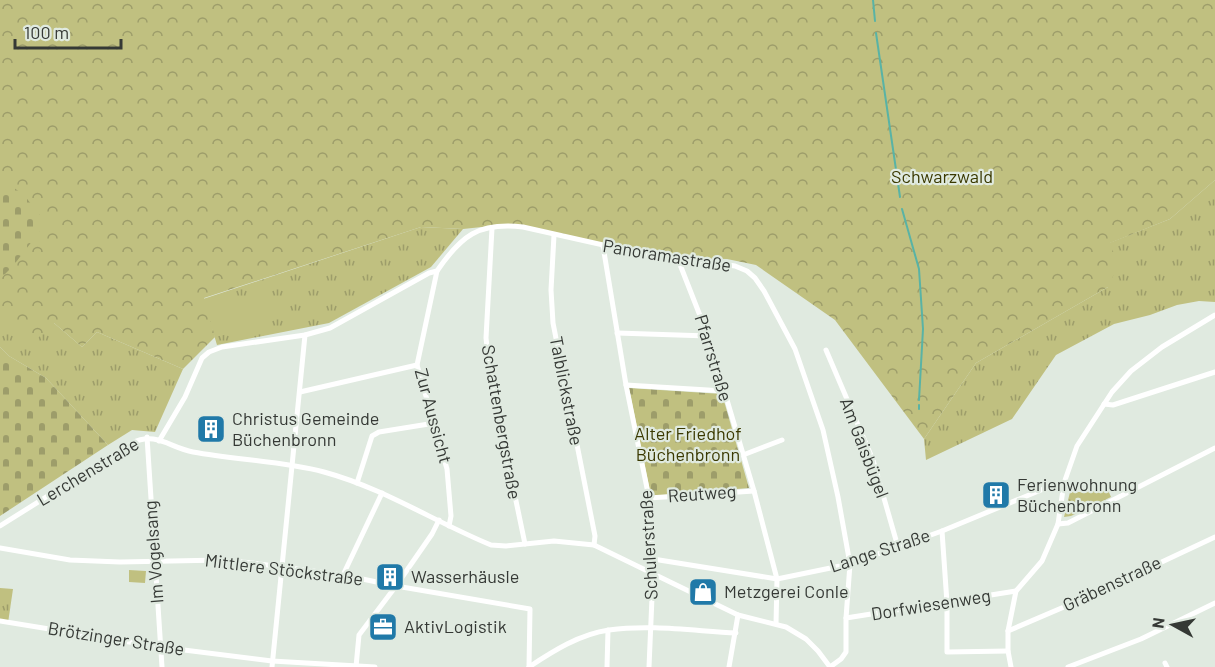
<svg xmlns="http://www.w3.org/2000/svg" width="1215" height="667" viewBox="0 0 1215 667" font-family="Barlow,sans-serif">
  <style>
    .grass { fill: url(#grass-tufts) }
    .forest { fill: url(#forest-crowns) }
    .cemetery { fill: url(#cemetery-stones) }
    .pitch { fill: #c0c080 }
    .lines { fill: none; stroke-linecap: round; stroke-linejoin: round }
    .stream { stroke: #59b3a5; stroke-width: 2 }
    .street { stroke: #fff; stroke-width: 5 }
    .labels { text-anchor: middle; stroke-width: 4.5; stroke-linejoin: round; paint-order: stroke }
    .park-label { font-size: 18px; fill: #3a3901; stroke: #e0eae0 }
    .street-label { font-size: 18px; fill: #353935; stroke: #e0eae0 }
    .poi-label { font-size: 18px; fill: #353935; stroke: #e0eae0; text-anchor: start }
  </style>
  <defs>
    <pattern id="grass-tufts" width="24" height="20" patternUnits="userSpaceOnUse" patternTransform="scale(1.5)"><rect width="24" height="20" fill="#c0c080"/><path d="M3 7l-1-3M5 7V3M7 7l1-3M15 17l-1-3M17 17v-4M19 17l1-3" fill="none" stroke="#9d9d6a"/></pattern>
    <pattern id="forest-crowns" width="20" height="18" patternUnits="userSpaceOnUse" patternTransform="scale(1.5)"><rect width="20" height="18" fill="#c0c080"/><path d="M2 6a3 3 0 1 1 6 0M12 15a3 3 0 1 1 6 0" fill="none" stroke="#9d9d6a"/></pattern>
    <pattern id="cemetery-stones" width="16" height="16" patternUnits="userSpaceOnUse" patternTransform="scale(1.5)"><rect width="16" height="16" fill="#c0c080"/><path d="M2 7V4a2 2 0 0 1 4 0v3zM10 15v-3a2 2 0 0 1 4 0v3z" fill="#9d9d6a"/></pattern>
  </defs>
  <rect width="100%" height="100%" fill="#e0eae0"/>
  <g class="grass">
    <polygon points="1215,180 1215,302 1199,301 1177,305 1150,315 1114,324 1056,355 1012,419 926,460 924,439 976,363 1108,287 1109,243 1170,219"/>
    <polygon points="421,227 463,229 431,267 329,323 217,345 203,299"/>
    <polygon points="0,304 54,323 82,347 97,332 183,369 155,432 132,430 108,445 46,378 9,356 0,347"/>
    <polygon points="1104,481 1111,497 1071,516 1064,517 1070,492 1085,492"/>
    <polygon points="129,570 146,571 145,583 129,582"/>
    <polygon points="0,588 13,589 8,623 0,621"/>
  </g>
  <polygon class="forest" points="0,0 1215,0 1215,180 1170,219 1110,243 1118,265 1108,287 976,363 924,439 835,320 756,265 727,259 677,258 582,242 554,232 510,224 463,229 421,227 204,298 215,337 183,369 97,332 82,347 54,323 37,339 0,309"/>
  <g class="cemetery">
    <polygon points="0,178 24,195 46,223 13,266 0,279"/>
    <polygon points="0,347 9,356 46,378 108,445 0,516"/>
    <polygon points="629,388 722,394 749,488 651,496"/>
  </g>
  <polygon class="pitch" points="265,295 270,326 219,336 213,305"/>
  <g class="lines">
    <g class="stream">
      <polyline points="873,0 875,21"/>
      <polyline points="876,33 900,197"/>
      <polyline points="902,209 919,269 923,329 919,400"/>
      <polyline points="919,409 919,405"/>
    </g>
    <g class="street">
      <polyline points="492,228 486,338 491,381 525,544"/>
      <polyline points="554,235 551,290 553,323 595,536 594,545"/>
      <polyline points="603,246 626,385 649,498 653,574 649,667"/>
      <polyline points="679,262 708,336 754,491 777,579 776,624"/>
      <polyline points="437,271 417,365 447,469 451,516 449,526"/>
      <polyline points="617,333 708,336"/>
      <polyline points="826,350 873,460 898,547"/>
      <polyline points="626,385 724,391"/>
      <polyline points="300,392 417,365"/>
      <polyline points="1104,404 1113,405 1215,372"/>
      <polyline points="147,437 162,667"/>
      <path d="M159,441L185,397L202,358L209,352L222,347L305,335L330,328L429,273L437,271C461,236 478,222 523,227L679,262L714,263L735,266L747,271L755,278L764,291L795,349L823,430L838,497L850,564L846,618V652L841,659L830,667"/>
      <polyline points="743,455 782,440"/>
      <polyline points="357,483 372,436 379,432 435,423"/>
      <polyline points="649,498 754,491"/>
      <polyline points="1058,524 1068,523 1215,448"/>
      <path d="M0,526L132,443C156,431 170,448 193,452C236,460 282,461 324,472C383,488 435,522 491,545L506,546L554,541L594,545L738,615L786,627L806,639L818,651L830,667"/>
      <polyline points="942,531 947,603 947,652 1008,651"/>
      <polyline points="0,548 70,560 120,562 222,560 252,563 343,575 396,586 530,609 529,667"/>
      <polyline points="653,559 777,579 850,564 942,531 1058,483 1064,483"/>
      <polyline points="343,575 382,493"/>
      <polyline points="846,618 1016,591"/>
      <polyline points="0,621 160,647 272,661 375,667"/>
      <polyline points="1008,631 1085,598 1215,537"/>
      <polyline points="1165,663 1167,667"/>
      <polyline points="272,667 305,335"/>
      <polyline points="356,667 359,635 396,586 432,534 439,520"/>
      <path d="M529,667C553,651 580,634 609,630C650,624 695,631 736,633"/>
      <polyline points="607,667 608,630"/>
      <polyline points="729,667 738,615"/>
      <polyline points="1011,667 1008,651 1008,631 1016,591 1042,561 1058,524 1064,483 1077,446 1112,392 1131,371 1162,347 1215,315"/>
      <polyline points="1068,667 1141,639 1215,603"/>
    </g>
  </g>
  <defs>
    <g id="building-square" transform="scale(1.5)"><rect x="-9" y="-9" width="18" height="18" rx="4" fill="#2079a8" stroke="#e0eae0"/><path d="M-4-6H4V6H1V3H-1V6H-4ZM-2.5-4.3h1.7v1.8h-1.7ZM.8-4.3h1.7v1.8H.8ZM-2.5-1h1.7V.8h-1.7ZM.8-1h1.7V.8H.8Z" fill="#fff"/></g>
    <g id="shop-square" transform="scale(1.5)"><rect x="-9" y="-9" width="18" height="18" rx="4" fill="#2079a8" stroke="#e0eae0"/><path d="M-5-2.5h2.3a2.7 3.5 0 0 1 5.4 0H5L5.5 6h-11ZM-1.5-2.5h3a1.5 2.3 0 0 0-3 0Z" fill="#fff"/></g>
    <g id="office-square" transform="scale(1.5)"><rect x="-9" y="-9" width="18" height="18" rx="4" fill="#2079a8" stroke="#e0eae0"/><path d="M-6-3h4V-5.5h4V-3h4V5H-6ZM-1-4.5V-3h2v-1.5ZM-6 0V1H6V0Z" fill="#fff"/></g>
  </defs>
  <g fill-rule="evenodd">
    <use href="#building-square" x="211" y="429"/>
    <use href="#building-square" x="996" y="495"/>
    <use href="#building-square" x="390" y="577"/>
    <use href="#shop-square" x="703" y="592"/>
    <use href="#office-square" x="383" y="627"/>
  </g>
  <g class="labels">
    <g class="park-label">
      <text x="942" y="183">Schwarzwald</text>
      <text x="688" y="440">Alter Friedhof<tspan x="688" dy="21">Büchenbronn</tspan></text>
    </g>
    <g class="street-label">
      <text transform="translate(667 256) rotate(9)" y="6">Panoramastraße</text>
      <text transform="translate(713 358) rotate(73)" y="6">Pfarrstraße</text>
      <text transform="translate(566 391) rotate(79)" y="6">Talblickstraße</text>
      <text transform="translate(433 416) rotate(75)" y="6">Zur Aussicht</text>
      <text transform="translate(501 422) rotate(80)" y="6">Schattenbergstraße</text>
      <text transform="translate(864 448) rotate(69)" y="6">Am Gaisbügel</text>
      <text transform="translate(88 472) rotate(-31)" y="6">Lerchenstraße</text>
      <text transform="translate(702 494) rotate(-4)" y="6">Reutweg</text>
      <text transform="translate(649 545) rotate(-93)" y="6">Schulerstraße</text>
      <text transform="translate(880 551) rotate(-18)" y="6">Lange Straße</text>
      <text transform="translate(154 552) rotate(-94)" y="6">Im Vogelsang</text>
      <text transform="translate(284 570) rotate(7)" y="6">Mittlere Stöckstraße</text>
      <text transform="translate(1112 584) rotate(-25)" y="6">Gräbenstraße</text>
      <text transform="translate(931 605) rotate(-9)" y="6">Dorfwiesenweg</text>
      <text transform="translate(116 639) rotate(9)" y="6">Brötzinger Straße</text>
    </g>
    <g class="poi-label">
      <text x="232" y="425">Christus Gemeinde<tspan x="232" dy="21">Büchenbronn</tspan></text>
      <text x="1017" y="491">Ferienwohnung<tspan x="1017" dy="21">Büchenbronn</tspan></text>
      <text x="411" y="583">Wasserhäusle</text>
      <text x="724" y="598">Metzgerei Conle</text>
      <text x="404" y="633">AktivLogistik</text>
    </g>
  </g>
  <g transform="translate(1173 625) rotate(278)" stroke="#e0eae0" stroke-width="4.5" paint-order="stroke">
  <path d="M0-4.5L10 22L0 15L-10 22Z" fill="#353935"/>
  <text y="-9" font-size="16" font-weight="bold" text-anchor="middle" fill="#353935">N</text>
  </g>
  <path d="M15 39v9h106v-9" fill="none" stroke="#353935" stroke-width="3"/>
  <text x="24" y="39" font-size="18" fill="#353935" stroke="#e0eae0" stroke-width="4.5" paint-order="stroke">100 m</text>
</svg>
